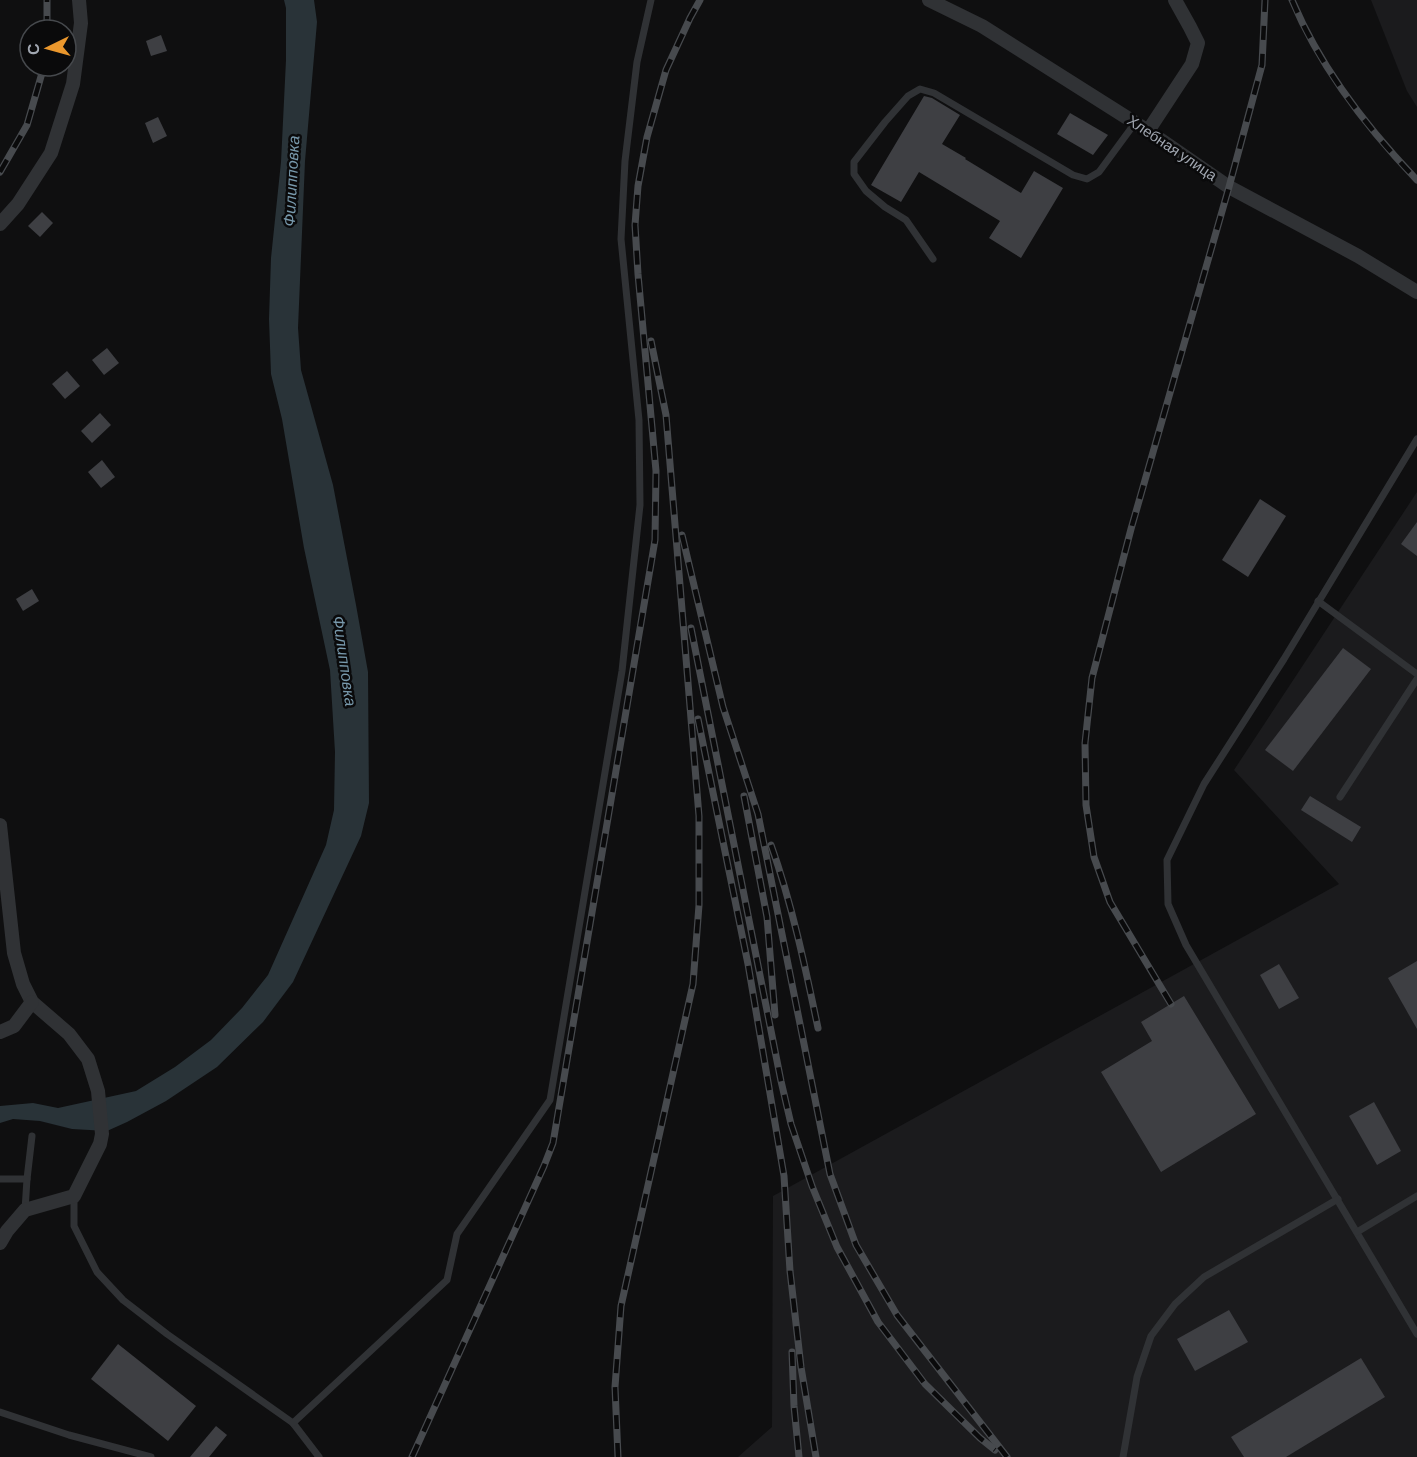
<svg xmlns="http://www.w3.org/2000/svg" width="1417" height="1457" viewBox="0 0 1417 1457" font-family="Barlow,sans-serif">
  <style>
    .built { fill: #1b1b1d }
    .water { fill: #293338 }
    .building { fill: #3e3f43 }
    .lines { fill: none; stroke-linecap: round; stroke-linejoin: round }
    .lane { stroke: #303235; stroke-width: 7 }
    .street { stroke: #303235; stroke-width: 14 }
    .rail-casing { stroke: #474a4e; stroke-width: 7 }
    .rail { stroke: #0a0a0b; stroke-width: 4.5; stroke-dasharray: 14; stroke-linecap: butt }
    .labels { text-anchor: middle; stroke-width: 5; stroke-linejoin: round; paint-order: stroke }
    .street-label { font-size: 15px; fill: #a1a7b1; stroke: #0a0a0b }
    .water-label { font-size: 16px; font-style: italic; fill: #7899ac; stroke: #0a0a0b }
  </style>
  <rect width="100%" height="100%" fill="#0f0f10"/>
  <g class="built">
    <polygon points="1371,0 1417,0 1417,107 1407,91"/>
    <polygon points="1417,492 1417,1457 738,1457 772,1427 773,1196 1339,884 1234,770"/>
  </g>
  <polygon class="water" points="284,0 314,0 317,22 305,161 298,328 301,370 333,485 356,605 368,672 369,803 361,836 293,982 263,1022 217,1067 166,1101 127,1122 107,1131 72,1129 40,1121 13,1119 0,1123 0,1106 33,1103 58,1108 136,1091 175,1067 211,1040 242,1008 268,975 326,845 334,810 335,752 330,670 304,548 282,419 271,374 269,319 271,258 281,162 286,60 286,8"/>
  <g class="building">
    <polygon points="161,35 167,51 151,56 146,41"/>
    <polygon points="924,96 932,98 960,115 942,144 966,158 965,159 1021,193 1034,171 1063,188 1021,258 989,238 1000,221 919,172 901,202 871,185"/>
    <polygon points="1070,113 1108,135 1093,155 1057,134"/>
    <polygon points="158,117 167,136 153,143 145,123"/>
    <polygon points="42,212 53,223 40,237 28,226"/>
    <polygon points="107,348 119,363 104,375 92,360"/>
    <polygon points="67,371 80,386 65,399 52,384"/>
    <polygon points="100,413 111,425 92,443 81,431"/>
    <polygon points="102,460 115,477 101,488 88,472"/>
    <polygon points="1260,499 1286,516 1248,577 1222,560"/>
    <polygon points="1417,522 1417,556 1401,544"/>
    <polygon points="32,589 39,601 23,611 16,599"/>
    <polygon points="1343,648 1371,669 1293,771 1265,750"/>
    <polygon points="1310,796 1361,827 1352,842 1301,810"/>
    <polygon points="1417,961 1417,1029 1388,978"/>
    <polygon points="1279,964 1299,998 1279,1009 1260,975"/>
    <polygon points="1184,996 1256,1114 1161,1172 1101,1072 1152,1041 1141,1022"/>
    <polygon points="1374,1102 1401,1151 1377,1165 1349,1116"/>
    <polygon points="1229,1310 1248,1342 1195,1371 1177,1339"/>
    <polygon points="118,1344 196,1406 168,1441 91,1379"/>
    <polygon points="1361,1358 1385,1397 1286,1457 1244,1457 1231,1437"/>
    <polygon points="216,1426 227,1435 209,1457 190,1457"/>
  </g>
  <g class="lines">
    <g class="lane">
      <polyline points="933,259 906,220 885,207 866,191 854,174 854,162 885,122 908,96 920,89 934,93 1073,175 1087,179 1099,172 1135,123"/>
      <polyline points="1417,439 1284,659 1204,784 1167,860 1168,904 1186,945 1417,1334"/>
      <polyline points="1318,601 1417,674"/>
      <polyline points="1340,797 1417,679"/>
      <polyline points="0,1179 27,1179"/>
      <polyline points="74,1196 74,1226 97,1272 123,1300 167,1334 293,1423 319,1457"/>
      <polyline points="25,1210 27,1179 32,1136"/>
      <polyline points="1357,1232 1417,1196"/>
      <polyline points="0,1412 69,1435 151,1457"/>
      <polyline points="293,1423 447,1280 457,1234 550,1100 622,671 640,505 639,420 621,239 625,161 637,62 651,0"/>
      <polyline points="1123,1457 1137,1377 1151,1336 1175,1304 1204,1277 1338,1199"/>
    </g>
    <g class="street">
      <polyline points="929,0 982,26 1148,131 1229,187 1358,256 1417,292"/>
      <polyline points="1148,131 1192,64 1198,43 1190,27 1175,0"/>
      <polyline points="0,224 18,204 51,153 73,84 81,23 79,0"/>
      <polyline points="0,825 14,953 23,984 32,1002 69,1034 88,1059 98,1091 102,1134 100,1144 74,1196 25,1210 7,1231 0,1243"/>
      <polyline points="0,1032 14,1026 32,1002"/>
    </g>
    <g class="rail-casing">
      <g id="rail">
        <path d="M1292,0C1320,67 1367,128 1417,180"/>
        <polyline points="47,30 47,0"/>
        <polyline points="0,172 27,125 44,66"/>
        <polyline points="682,535 723,707 758,814 830,1174 856,1245 897,1315 1007,1457"/>
        <polyline points="691,628 781,1081 791,1124 812,1186 837,1247 878,1322 925,1384 980,1438 995,1450"/>
        <polyline points="698,719 748,964 784,1176 790,1271 801,1367 816,1457"/>
        <polyline points="744,796 767,917 775,1015"/>
        <path d="M771,845C792,904 805,966 818,1028"/>
        <polyline points="1171,1004 1110,902 1094,857 1086,805 1085,743 1092,678 1131,529 1229,187 1262,65 1265,0"/>
        <polyline points="792,1352 794,1406 799,1457"/>
        <polyline points="412,1457 544,1166 553,1143 655,540 656,471 638,274 635,225 638,186 647,137 666,70 690,18 700,0"/>
        <polyline points="618,1457 615,1387 621,1306 693,984 699,905 699,816 666,415 651,341"/>
      </g>
    </g>
    <use href="#rail" class="rail"/>
  </g>
  <g class="labels">
    <g class="street-label">
      <text transform="translate(1172 148) rotate(34)" y="5">Хлебная улица</text>
    </g>
    <g class="water-label">
      <text transform="translate(291 181) rotate(-87)" y="6">Филипповка</text>
      <text transform="translate(345 661) rotate(82)" y="6">Филипповка</text>
    </g>
  </g>
  <g transform="translate(48 48) rotate(265)"><circle r="28" fill="#0a0a0b" stroke="#46494d" stroke-width="1.5"/>
  <path d="M0-4.5L10 22L0 15L-10 22Z" fill="#ea972d"/>
  <text y="-9" font-size="16" font-weight="bold" text-anchor="middle" fill="#a1a7b1">С</text>
  </g>
</svg>
